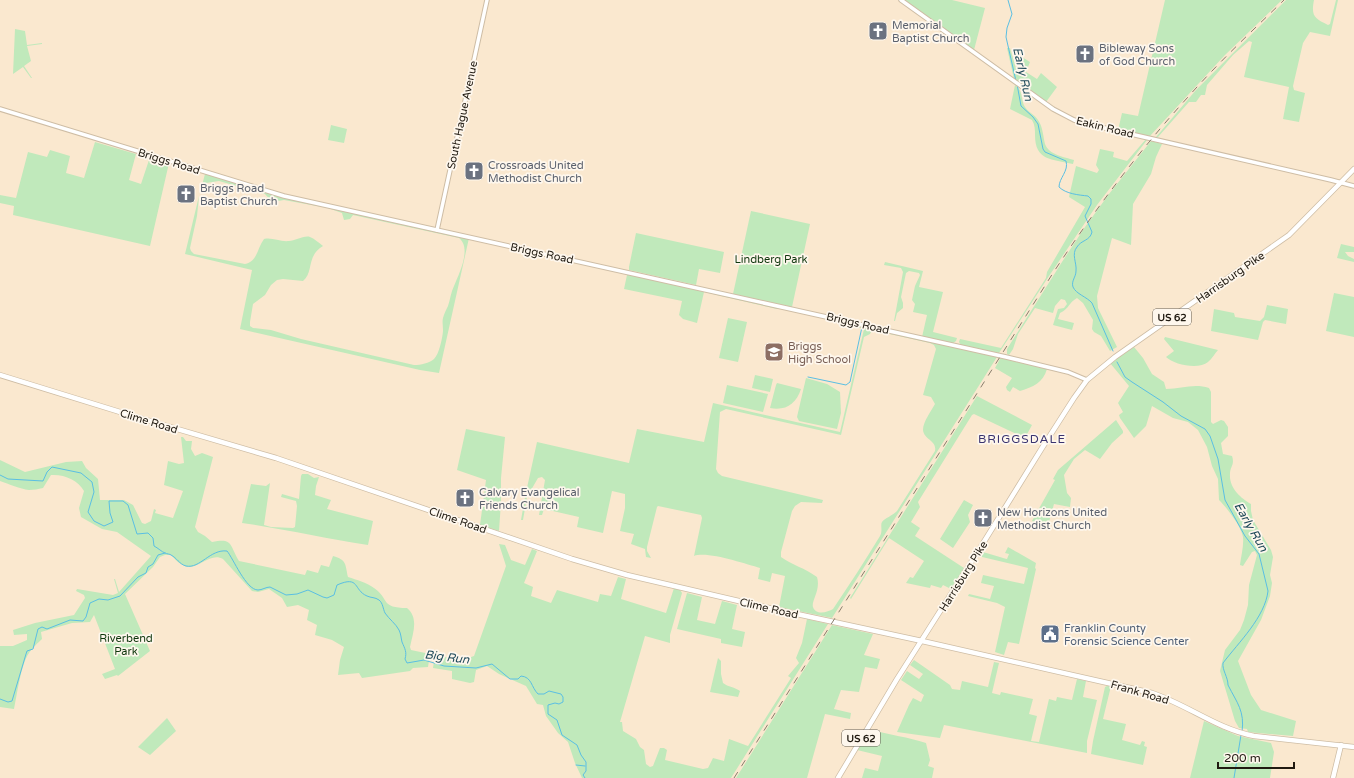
<svg xmlns="http://www.w3.org/2000/svg" width="1354" height="778" viewBox="0 0 1354 778" font-family="'Varela Round',sans-serif">
  <style>
    .green { fill: #c0e9bb; fill-rule: evenodd }
    .lines { fill: none; stroke-linecap: round; stroke-linejoin: round }
    .stream { stroke: #5abfe3; stroke-width: 1 }
    .minor-casing { stroke: #cebda5; stroke-width: 5.5 }
    .major-casing { stroke: #cebda5; stroke-width: 6 }
    .minor { stroke: #fff; stroke-width: 3.5 }
    .major { stroke: #fff; stroke-width: 4.5 }
    .rail { stroke: #897e6d; stroke-width: 1; stroke-dasharray: 7 7; stroke-linecap: butt }
    .labels { text-anchor: middle; stroke-width: 3.5; stroke-linejoin: round; paint-order: stroke }
    .shield { fill: #fef7ed; stroke: #635c53; stroke-width: 1 }
    .shield-label { font-size: 10px; font-weight: bold; fill: #201a11 }
    .worship-label { font-size: 11px; fill: #5b616d; stroke: #fef7ed; text-anchor: start }
    .street-label { font-size: 11px; fill: #201a11; stroke: #fef7ed }
    .park-label { font-size: 11px; fill: #0f370d; stroke: #fef7ed }
    .education-label { font-size: 11px; fill: #785e54; stroke: #fef7ed; text-anchor: start }
    .service-label { font-size: 11px; fill: #4e5e75; stroke: #fef7ed; text-anchor: start }
    .water-label { font-size: 12px; font-style: italic; fill: #1f4a5a; stroke: #fef7ed }
    .neighbourhood-label { font-size: 12px; letter-spacing: 1px; fill: #3a336f; stroke: #fef7ed }
  </style>
  <rect width="100%" height="100%" fill="#fae8cf"/>
  <g class="green">
    <polygon points="905,0 952,0 985,8 974,50"/>
    <polygon points="1165,0 1282,0 1225,55 1150,136 1120,130 1119,126 1122,113 1138,116"/>
    <path d="M1286,0H1314C1311,16 1314,18 1328,25L1330,24L1336,0H1338L1330,36L1310,32L1303,43L1293,86L1294,90L1305,93L1299,122L1283,119L1289,87L1244,77L1252,42L1249,41L1233,55L1207,85L1205,95H1201L1196,102H1189L1158,137H1156L1196,90Z"/>
    <polygon points="15,29 25,31 27,45 42,43 42,44 27,46 31,61 24,66 32,78 31,78 23,67 13,74"/>
    <polygon points="1007,48 1010,48 1017,72 1022,57 1030,62 1026,72 1037,79 1041,73 1057,87 1046,102 1014,79"/>
    <path d="M1015,85C1024,91 1020,99 1025,107C1028,112 1035,115 1038,120C1043,127 1043,136 1045,144C1049,155 1064,157 1074,160L1073,164C1052,159 1035,161 1035,135C1035,130 1035,125 1032,120L1010,109Z"/>
    <polygon points="331,125 347,129 344,143 328,140"/>
    <polygon points="1146,139 1147,140 1097,205 1049,276 999,353 961,345 959,342 960,339 1001,348 1046,278 1047,272 1085,207 1069,197 1076,166 1097,173 1099,170 1096,165 1100,149 1114,152 1113,157 1127,161"/>
    <path d="M1151,141L1162,144L1156,157L1151,174L1133,204L1131,245L1112,238L1097,296L1098,308L1117,347L1110,351L1101,336L1094,332L1092,329L1093,320L1083,303L1077,298C1068,303 1070,308 1060,313L1058,319L1074,323L1072,330L1053,325L1058,309L1064,308L1067,304L1065,300L1061,299L1055,306L1053,313L1035,308L1018,334L1013,349L1009,355L1007,354V349L1062,262L1085,227L1109,194Z"/>
    <polygon points="95,142 136,154 129,180 141,184 150,157 169,163 150,246 13,215 14,206 0,203 0,195 16,198 28,152 47,157 50,150 70,156 66,173 84,178"/>
    <path d="M205,174L284,197L469,238L439,373L420,370L240,329L252,270L185,254L199,196L197,216L190,248L191,251L194,254L245,264C258,261 257,248 264,239C272,237 280,242 289,241C295,241 304,235 310,237C315,239 319,243 323,246C306,256 314,272 303,281L283,279L277,280L271,285L265,295L253,304L250,322V326L253,328L271,330L301,339L414,365C421,365 429,363 434,359C439,355 443,336 443,330C443,326 442,322 443,318C444,314 446,310 448,306C450,300 451,292 454,286C459,274 472,248 459,238L353,215L350,219L344,220L342,213L328,208L284,200L272,202L265,194L219,181L206,183L201,189Z"/>
    <polygon points="751,211 810,224 792,307 733,294"/>
    <polygon points="636,233 724,252 720,273 699,269 696,285 629,270 629,267"/>
    <polygon points="1341,244 1354,247 1354,252 1345,252 1348,256 1354,259 1354,262 1337,258"/>
    <polygon points="885,262 923,271 919,287 943,292 933,332 957,338 956,341 953,343 922,337 927,315 913,312 915,304 912,300 915,286 920,275 919,273 909,271 906,273 901,297 903,303 903,308 897,313 895,321 894,321 903,272 901,268 884,265"/>
    <polygon points="629,273 778,306 777,309 704,292 697,323 683,319 679,315 682,301 624,289 627,275"/>
    <polygon points="1334,293 1354,297 1354,337 1326,331"/>
    <polygon points="1267,305 1288,309 1286,324 1265,320 1263,322 1258,340 1211,331 1214,309 1234,313 1235,317 1260,321 1264,317"/>
    <polygon points="728,318 747,322 738,362 719,358"/>
    <path d="M847,322L997,356V357L832,618L779,607L785,576L772,573L770,582L758,579L760,568C745,564 708,551 694,556L702,518L701,515L658,506L657,507L647,547V551L651,558L646,557L645,549L631,544L634,534L620,531L625,508V494L612,491L603,533L577,527L579,517L544,509L542,515H539L545,480L542,477L538,478L527,497L523,520H521L525,497L537,442L629,463L637,429L704,442L713,403L840,432L864,329L843,324ZM872,330L930,343L934,345L936,349L923,395L931,397L935,404C931,411 923,422 923,430C924,440 937,440 935,451L897,511C892,516 885,518 882,522C880,525 883,531 880,536C865,561 849,585 833,609C828,612 816,616 813,607C811,601 821,590 817,577C805,568 792,565 781,557V552L792,511L795,506L801,502L822,503L823,500L722,476L718,473L716,469L720,412L726,409L841,435L864,337L870,334Z"/>
    <path d="M1165,337L1218,350C1215,353 1212,359 1208,362C1199,370 1174,365 1166,357L1174,351L1164,339Z"/>
    <path d="M1134,347L1143,358L1152,374L1164,382L1166,389C1181,389 1194,383 1209,388L1211,392V422L1213,424L1221,420L1224,421L1228,427V436L1221,443L1223,454L1232,456C1235,465 1230,466 1230,474C1229,488 1241,498 1251,504V511L1253,520L1271,550L1273,557L1270,575L1272,583L1270,596L1261,620L1238,661L1251,695L1261,710L1296,721L1293,736L1248,732L1247,729L1239,728L1235,721L1220,671L1225,650L1240,630L1244,620L1248,605L1249,585L1257,555L1255,551L1252,552L1243,566L1240,565C1241,556 1244,546 1243,537C1241,526 1227,508 1219,500L1218,479L1212,466L1207,447L1198,430L1188,422L1173,418L1152,406L1146,426L1134,438L1120,418L1119,415L1123,412L1118,403L1129,386L1110,363Z"/>
    <path d="M1001,357L1047,369C1043,383 1033,387 1020,391L1013,387L1010,392L1007,390L1006,387L1012,378L995,368Z"/>
    <polygon points="755,375 773,379 770,392 752,388"/>
    <polygon points="806,378 827,384 840,392 841,413 837,429 799,421 797,417"/>
    <path d="M777,383L801,389C796,404 786,411 770,408L776,385Z"/>
    <polygon points="727,385 768,394 763,412 723,403"/>
    <polygon points="977,396 1032,425 1025,438 974,414 972,415 918,502 920,507 911,522 920,528 915,536 964,568 951,589 943,585 941,588 931,585 930,588 906,583 910,577 913,578 924,561 889,538 851,599 850,598"/>
    <polygon points="1116,420 1123,431 1123,433 1112,443 1100,459 1085,450 1074,459 1064,475 1067,493 1071,498 1070,507 1054,504 1047,529 1032,521 1055,480 1053,479 1058,470"/>
    <polygon points="466,429 505,437 501,478 501,502 499,531 480,525 486,480 457,470"/>
    <path d="M181,437H183L186,441H192L191,449L195,456L202,453L213,457L195,527L198,532L205,536L212,542C233,538 229,544 239,561L305,575L307,570L318,573L321,565L329,567L333,556C347,560 345,564 348,577C357,580 366,582 374,588C390,599 380,608 407,608C419,618 413,633 410,647L411,650L430,654L428,667L413,668L410,671L362,678L359,673L338,675L340,660L344,647L332,640L315,635L317,625L307,620L309,610L298,605L287,607L282,598L269,589L258,592L252,591L223,559C208,551 196,575 181,564C177,562 174,558 171,555H165L160,557L153,567L125,594L150,651L118,676L117,675L105,679L102,674L115,669L94,615L90,622L72,623L41,632L42,639C38,643 32,648 29,653C21,664 17,695 14,709L0,707V646H13L27,640V634L14,635L13,630L35,623L74,615L85,598L84,595L76,591L77,589L113,595L118,593L114,579H115L119,592L151,556L117,532L102,529L81,517L79,508L84,491C78,480 64,474 51,475L43,488C38,489 34,490 29,490C20,489 9,484 0,481V460L25,472L66,462L82,461L86,468L98,479L100,500H124L133,505L142,523L145,524L151,521L154,509L156,510L155,513L173,518L183,491L164,485L168,461L179,464L184,463Z"/>
    <path d="M302,474H308L314,478L319,477L316,486L315,495L331,500L327,509L373,521L368,545C326,539 285,529 242,523L251,484L266,486L270,483L264,525L271,527L293,528L295,527L297,506L296,501L281,497L282,494L299,499L301,476Z"/>
    <polygon points="964,500 973,505 968,515 970,522 953,548 940,539"/>
    <path d="M499,544L505,545L511,560L525,565L532,549L537,551L524,583L533,587L531,596L551,603L557,590L598,602L600,594L611,596L618,577L626,579L621,599L666,613L674,588L680,590L682,593L670,635V643L645,636L620,722H622L623,731L636,739L640,747L644,750L646,764L650,767L653,766L660,748H664L667,750L665,760L703,769L708,768L713,758L724,761L729,739L748,746L791,678L788,676L799,663L796,658L802,643L807,619L828,624L731,778H582L575,763L568,742L558,733L546,716L543,705L537,704L526,686L499,674L487,666L476,670L474,682L470,683L452,679V671L433,668L435,655C448,658 462,661 474,656L506,566Z"/>
    <path d="M1008,547L1036,563L1035,568L1036,569L1019,644L1008,642L1004,655L995,652L1005,607L997,603L968,596L969,594L990,599L994,586L981,583L983,575L1024,584L1028,568L978,556L981,552C989,553 999,557 1007,559L1009,554L1005,553Z"/>
    <polygon points="687,593 702,597 697,620 715,624 722,601 737,605 732,629 745,632 742,647 721,643 721,639 677,629"/>
    <polygon points="832,625 873,634 864,655 880,659 877,669 865,667 859,692 841,690 834,709 851,713 850,719 825,714 807,778 736,778"/>
    <path d="M718,658L721,661V674L723,683C728,687 735,687 740,691L738,697L710,692Z"/>
    <polygon points="914,660 950,685 952,689 960,690 962,681 988,687 994,662 999,663 992,693 1000,695 1001,692 1033,699 1029,714 1037,716 1031,741 1039,742 1049,699 1056,701 1057,697 1072,700 1077,679 1086,681 1083,697 1097,700 1087,741 1087,753 944,725 940,738 897,732 909,705 913,698 921,702 924,695 901,680 907,671 919,679 923,674 910,665"/>
    <polygon points="1107,686 1111,686 1103,719 1126,724 1122,740 1140,745 1142,741 1145,742 1144,746 1147,747 1143,765 1091,754 1093,741 1105,687"/>
    <polygon points="167,718 176,731 150,755 138,747"/>
    <polygon points="1204,721 1238,736 1271,743 1274,752 1270,778 1190,778"/>
    <path d="M872,730C890,735 908,737 926,743L930,760L928,766L934,768L932,778H862L865,768L878,771L882,756L857,750L868,731Z"/>
  </g>
  <g class="lines">
    <g class="stream">
      <polyline points="1008,0 1012,14 1007,28 1006,37 1016,81"/>
      <path d="M1017,84L1021,106L1033,117L1038,124L1043,149L1045,152L1066,161C1069,171 1059,178 1059,187C1066,194 1079,195 1088,196L1091,199V204L1085,216L1092,232C1090,241 1081,240 1077,247C1071,254 1077,263 1076,271C1076,277 1071,281 1073,287C1076,294 1087,297 1092,303L1113,351"/>
      <path d="M1117,362L1125,377L1132,382L1163,402L1181,416L1205,429L1210,436L1218,459L1225,500L1245,536L1259,554L1268,591C1265,617 1239,642 1223,663C1222,670 1228,677 1228,685C1237,703 1245,711 1242,732"/>
      <polyline points="808,377 846,385 850,382 862,327"/>
      <path d="M0,475L8,479L43,481L47,472L52,467L81,473L92,482L94,492L88,512L94,521L104,526L113,522L110,513L109,501H123L128,505L137,534L148,533L153,538L154,546C158,548 162,552 165,553C167,554 170,554 171,555C177,558 179,564 186,566C200,569 210,549 227,551C233,558 246,590 258,590C262,590 266,587 270,587L286,595L297,594L308,590L323,597L327,598L334,595L337,585C360,575 353,590 367,596C371,598 375,597 379,600C383,603 383,609 385,613C389,619 396,624 399,630C401,634 401,638 402,642C405,649 407,652 405,659L407,663L424,660L444,666L476,668L492,664L510,679H518L521,676C532,677 531,687 538,694H544L549,691L561,694L563,697V702L559,704L555,703L548,705V714L557,720L562,735L577,745L581,755L586,762V771L583,775L585,778"/>
      <polyline points="0,699 8,702 12,701 26,654 27,651 33,649 38,629 42,627 47,629 70,620 83,621 86,617 90,603 99,599 108,600 120,596 138,577 146,573 148,567 153,564 158,555 165,553"/>
      <polyline points="576,765 585,766"/>
      <polyline points="1234,778 1241,735"/>
    </g>
    <g class="minor-casing">
      <g id="minor">
        <polyline points="901,0 1053,109 1074,120 1096,126 1331,180 1354,186"/>
        <polyline points="0,109 284,196 1006,357 1068,372 1087,380"/>
        <polyline points="437,230 487,0"/>
      </g>
    </g>
    <g class="major-casing">
      <g id="major">
        <path d="M0,375L133,416L276,458L572,559L627,575L769,608L922,641L1152,693C1188,705 1217,729 1254,736L1354,747"/>
        <polyline points="838,778 897,679 977,553 1042,448 1074,398 1087,380 1115,357 1289,235 1354,169"/>
        <polyline points="1333,778 1341,745"/>
      </g>
    </g>
    <use href="#minor" class="minor"/>
    <use href="#major" class="major"/>
    <path class="rail" d="M734,778L1053,273C1094,211 1138,152 1188,97C1218,63 1251,32 1284,0"/>
  </g>
  <defs>
    <g id="church-square" transform="scale(1)"><rect x="-9" y="-9" width="18" height="18" rx="4" fill="#6b7280" stroke="#fef7ed"/><path d="M-1.2-6h2.4v3.5h3.3v2.4h-3.3V6h-2.4V-.1h-3.3v-2.4h3.3Z" fill="#fff"/></g>
    <g id="school-square" transform="scale(1)"><rect x="-9" y="-9" width="18" height="18" rx="4" fill="#8d6e63" stroke="#fef7ed"/><path d="M0-5L7-2L0 1L-7-2ZM-4 1L0 2.5L4 1V4Q0 6-4 4Z" fill="#fff"/></g>
    <g id="civic-square" transform="scale(1)"><rect x="-9" y="-9" width="18" height="18" rx="4" fill="#5c6f8a" stroke="#fef7ed"/><path d="M-.6-6.5H3V-4.5H.6V-3L4-1V1h2V6H-6V1h2V-1L-.6-3ZM-1.2 2.5V6h2.4V2.5Z" fill="#fff"/></g>
  </defs>
  <g fill-rule="evenodd">
    <use href="#church-square" x="878" y="31"/>
    <use href="#church-square" x="1085" y="54"/>
    <use href="#church-square" x="474" y="171"/>
    <use href="#church-square" x="186" y="194"/>
    <use href="#school-square" x="774" y="352"/>
    <use href="#church-square" x="465" y="498"/>
    <use href="#church-square" x="983" y="518"/>
    <use href="#civic-square" x="1050" y="634"/>
  </g>
  <g class="labels">
    <g class="shield">
      <rect x="1153" y="309" width="38" height="16" rx="3"/>
      <rect x="842" y="730" width="38" height="16" rx="3"/>
    </g>
    <g class="shield-label">
      <text x="1172" y="321">US 62</text>
      <text x="861" y="742">US 62</text>
    </g>
    <g class="worship-label">
      <text x="892" y="29">Memorial<tspan x="892" dy="13">Baptist Church</tspan></text>
      <text x="1099" y="52">Bibleway Sons<tspan x="1099" dy="13">of God Church</tspan></text>
      <text x="488" y="169">Crossroads United<tspan x="488" dy="13">Methodist Church</tspan></text>
      <text x="200" y="192">Briggs Road<tspan x="200" dy="13">Baptist Church</tspan></text>
      <text x="479" y="496">Calvary Evangelical<tspan x="479" dy="13">Friends Church</tspan></text>
      <text x="997" y="516">New Horizons United<tspan x="997" dy="13">Methodist Church</tspan></text>
    </g>
    <g class="street-label">
      <text transform="translate(462 115) rotate(-78)" y="4">South Hague Avenue</text>
      <text transform="translate(1105 127) rotate(14)" y="4">Eakin Road</text>
      <text transform="translate(169 161) rotate(17)" y="4">Briggs Road</text>
      <text transform="translate(542 253) rotate(12)" y="4">Briggs Road</text>
      <text transform="translate(1230 277) rotate(-35)" y="4">Harrisburg Pike</text>
      <text transform="translate(858 323) rotate(13)" y="4">Briggs Road</text>
      <text transform="translate(149 421) rotate(17)" y="4">Clime Road</text>
      <text transform="translate(458 520) rotate(19)" y="4">Clime Road</text>
      <text transform="translate(963 576) rotate(-58)" y="4">Harrisburg Pike</text>
      <text transform="translate(769 608) rotate(13)" y="4">Clime Road</text>
      <text transform="translate(1140 692) rotate(16)" y="4">Frank Road</text>
    </g>
    <g class="park-label">
      <text x="771" y="263">Lindberg Park</text>
      <text x="126" y="642">Riverbend<tspan x="126" dy="13">Park</tspan></text>
    </g>
    <g class="education-label">
      <text x="788" y="350">Briggs<tspan x="788" dy="13">High School</tspan></text>
    </g>
    <g class="service-label">
      <text x="1064" y="632">Franklin County<tspan x="1064" dy="13">Forensic Science Center</tspan></text>
    </g>
    <g class="water-label">
      <text transform="translate(1023 74) rotate(77)" y="4">Early Run</text>
      <text transform="translate(1251 527) rotate(60)" y="4">Early Run</text>
      <text transform="translate(447 657) rotate(7)" y="4">Big Run</text>
    </g>
    <g class="neighbourhood-label">
      <text x="1022" y="443">BRIGGSDALE</text>
    </g>
  </g>
  <path d="M1218 762v6h76v-6" fill="none" stroke="#201a11" stroke-width="2"/>
  <text x="1224" y="762" font-size="12" fill="#201a11" stroke="#fef7ed" stroke-width="3" paint-order="stroke">200 m</text>
</svg>
